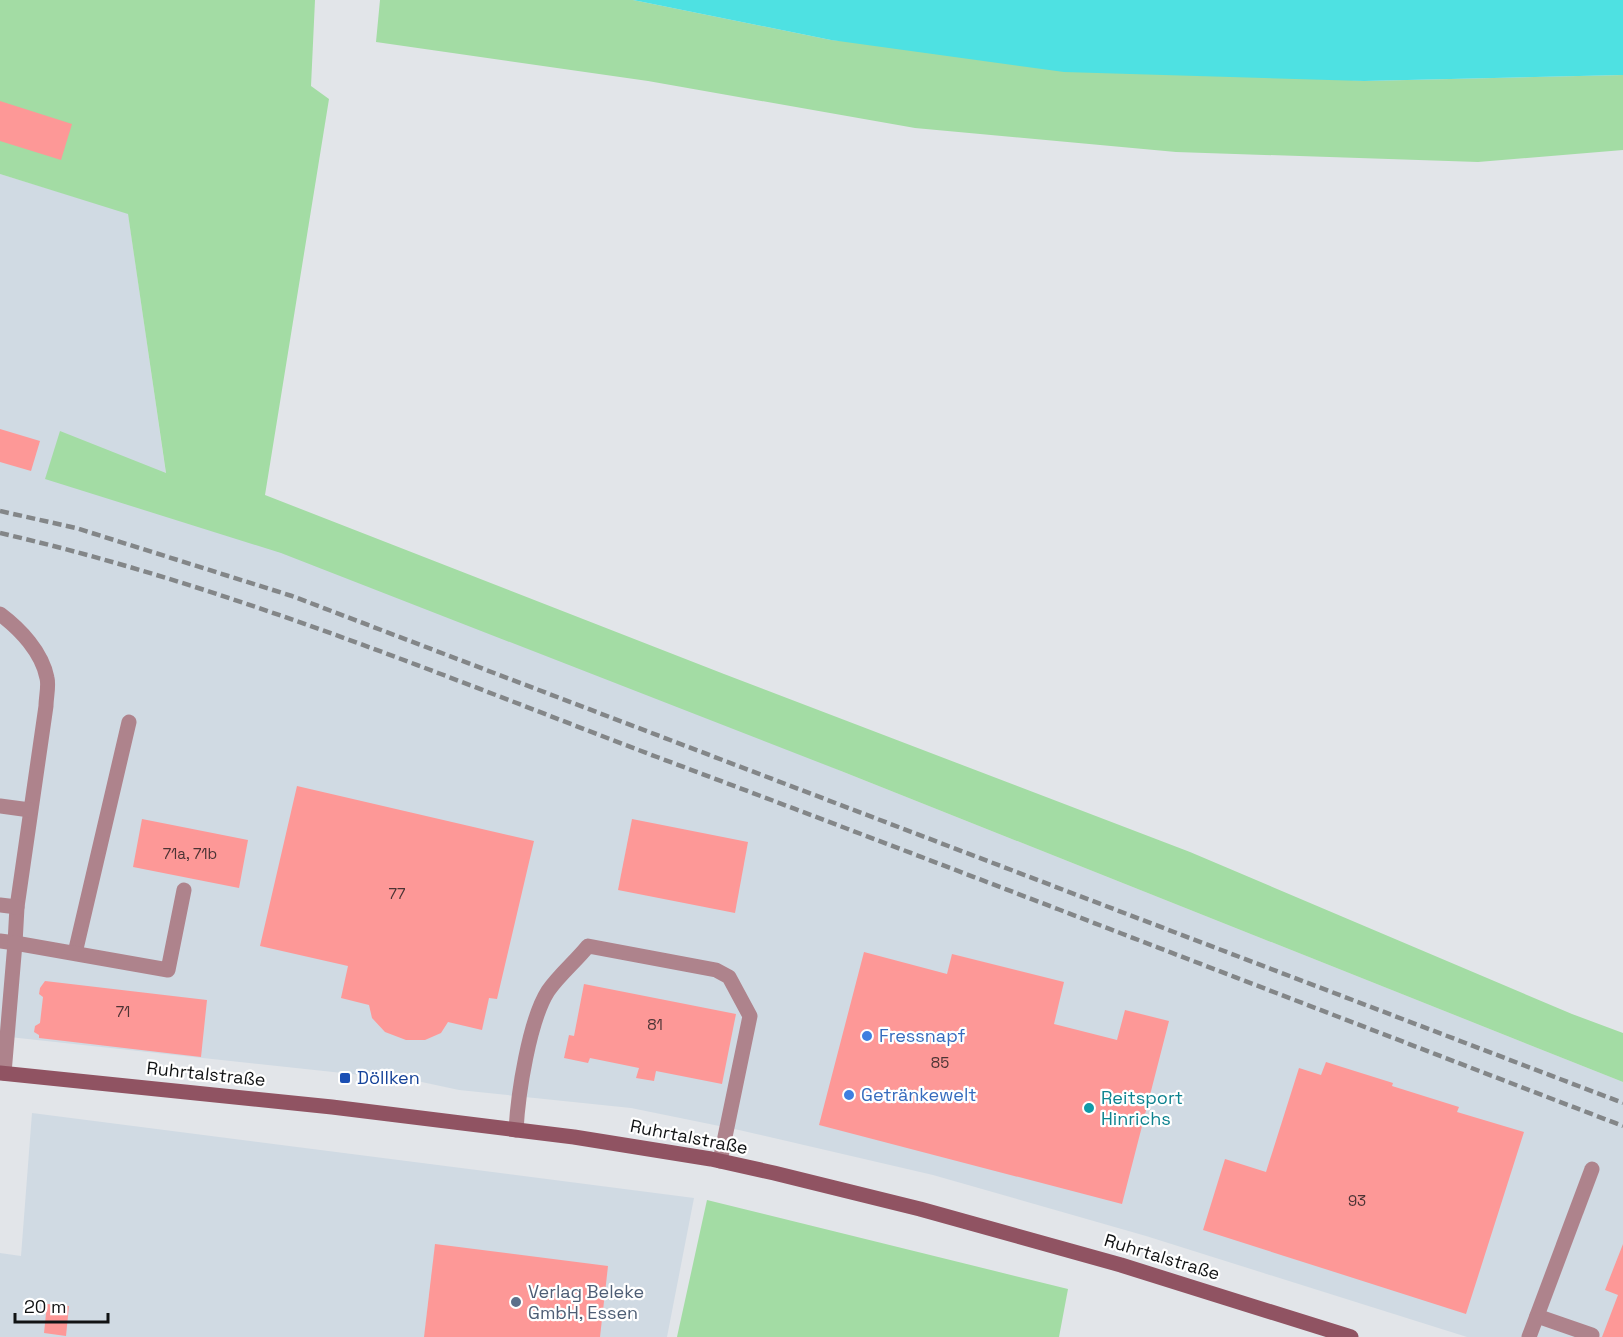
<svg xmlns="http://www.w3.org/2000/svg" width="1623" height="1337" viewBox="0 0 1623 1337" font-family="'Space Grotesk',sans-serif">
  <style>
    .built { fill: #d0dae3 }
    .green { fill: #a3dca4 }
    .water { fill: #4ee1e2 }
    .building { fill: #fd9897 }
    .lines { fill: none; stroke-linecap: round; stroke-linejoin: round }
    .lane { stroke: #ae838c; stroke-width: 15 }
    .secondary { stroke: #905362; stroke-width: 15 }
    .rail { stroke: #838688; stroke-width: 4.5; stroke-dasharray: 9 4.5; stroke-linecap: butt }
    .shop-dot { fill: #3f7fe0; stroke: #fff; stroke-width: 2 }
    .transit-dot { fill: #1a4fb4; stroke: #fff; stroke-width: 2 }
    .culture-dot { fill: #0f9aa8; stroke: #fff; stroke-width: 2 }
    .service-dot { fill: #5c6f8a; stroke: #fff; stroke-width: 2 }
    .labels { text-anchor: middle; stroke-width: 4.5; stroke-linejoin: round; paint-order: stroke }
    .number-label { font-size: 15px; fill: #4c3435 }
    .shop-label { font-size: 18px; fill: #366cbe; stroke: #fff; text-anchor: start }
    .street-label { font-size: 18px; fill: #111314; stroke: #fff }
    .transit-label { font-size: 18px; fill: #164399; stroke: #fff; text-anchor: start }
    .culture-label { font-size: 18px; fill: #0d838f; stroke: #fff; text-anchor: start }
    .service-label { font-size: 18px; fill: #4e5e75; stroke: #fff; text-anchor: start }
  </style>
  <rect width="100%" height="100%" fill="#e2e5e9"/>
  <g class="built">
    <polygon points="0,174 128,213 166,474 841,771 1623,1082 1623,1337 1467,1337 1146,1236 933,1175 739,1130 631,1108 459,1090 417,1081 0,1036"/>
    <polygon points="32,1113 694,1198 667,1337 0,1337 0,1253 21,1256"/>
  </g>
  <g class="green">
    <polygon points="0,0 315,0 311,86 329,99 265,495 724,674 1190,852 1572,1014 1623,1033 1623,1082 841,771 281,553 45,479 60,431 166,473 128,214 0,174"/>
    <polygon points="380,0 633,0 831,40 1364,81 1623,75 1623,150 1478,162 1176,152 915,128 648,81 376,42"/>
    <polygon points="707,1200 1068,1289 1059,1337 677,1337"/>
  </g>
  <polygon class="water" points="633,0 1623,0 1623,75 1364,81 1064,72 831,40"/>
  <g class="building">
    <polygon points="0,101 72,124 61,160 0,141"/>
    <polygon points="0,429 40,441 31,471 0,462"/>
    <polygon points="297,786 534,841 497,999 489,998 482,1030 448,1022 441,1033 425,1040 406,1040 385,1032 372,1018 369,1005 341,998 348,966 260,946"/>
    <polygon points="142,819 248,840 239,888 133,867"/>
    <polygon points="632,819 748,842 735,913 618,890"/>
    <polygon points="864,952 947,974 952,954 1064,982 1054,1024 1117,1040 1125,1010 1169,1021 1122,1204 819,1125"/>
    <polygon points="45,981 207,1000 201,1057 39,1038 39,1035 34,1032 35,1026 40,1023 43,997 39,994 40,988"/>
    <polygon points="584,984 736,1014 722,1084 656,1071 654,1081 636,1078 639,1068 590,1058 588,1063 564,1058 569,1035 574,1036"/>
    <polygon points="1326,1062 1393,1083 1392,1086 1459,1107 1457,1112 1524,1132 1466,1314 1203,1230 1225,1159 1266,1172 1299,1068 1321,1075"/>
    <polygon points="435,1244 608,1266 600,1337 424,1337"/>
    <polygon points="1623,1244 1623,1337 1602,1337 1618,1295 1605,1290"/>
    <polygon points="47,1304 69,1306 66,1336 44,1333"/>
  </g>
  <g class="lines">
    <g class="lane">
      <path d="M0,614C20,629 42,652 47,678C49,686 46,697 46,706L17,907L15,943L0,941"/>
      <polyline points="0,806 30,810"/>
      <polyline points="0,905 17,907"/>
      <polyline points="75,953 129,722"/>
      <polyline points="4,1073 15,943 168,970 184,890"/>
      <path d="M516,1130C518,1094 529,1021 548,991C559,975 576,961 588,946L716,970L729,977L750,1016L720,1161"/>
      <polyline points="1537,1316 1592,1335"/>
      <polyline points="1529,1337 1592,1169"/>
    </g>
    <polyline class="secondary" points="0,1073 332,1107 574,1137 711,1159 774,1173 920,1209 1121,1265 1351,1337"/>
    <g class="rail">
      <polyline points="0,511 76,528 292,596 1623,1103"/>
      <path d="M0,533C226,585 441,675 657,757C980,878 1301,1003 1623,1126"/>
    </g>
  </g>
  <g class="shop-dot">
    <circle cx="867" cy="1036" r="6"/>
    <circle cx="849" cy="1095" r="6"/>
  </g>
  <rect class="transit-dot" x="339" y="1072" width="12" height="12" rx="3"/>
  <circle class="culture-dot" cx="1089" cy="1108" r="6"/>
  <circle class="service-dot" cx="516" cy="1302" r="6"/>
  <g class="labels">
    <g class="number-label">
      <text x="190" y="859">71a, 71b</text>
      <text x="397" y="899">77</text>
      <text x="123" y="1017">71</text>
      <text x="655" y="1030">81</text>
      <text x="940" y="1068">85</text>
      <text x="1357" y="1206">93</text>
    </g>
    <g class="shop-label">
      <text x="879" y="1042">Fressnapf</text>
      <text x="861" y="1101">Getränkewelt</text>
    </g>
    <g class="street-label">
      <text transform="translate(206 1074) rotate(6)" y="6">Ruhrtalstraße</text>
      <text transform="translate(689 1137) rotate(11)" y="6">Ruhrtalstraße</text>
      <text transform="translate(1162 1257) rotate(17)" y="6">Ruhrtalstraße</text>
    </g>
    <g class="transit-label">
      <text x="357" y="1084">Döllken</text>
    </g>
    <g class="culture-label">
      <text x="1101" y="1104">Reitsport<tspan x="1101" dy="21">Hinrichs</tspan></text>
    </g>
    <g class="service-label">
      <text x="528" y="1298">Verlag Beleke<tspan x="528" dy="21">GmbH, Essen</tspan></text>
    </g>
  </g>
  <path d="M15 1313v9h93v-9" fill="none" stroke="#111314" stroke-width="3"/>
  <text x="24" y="1313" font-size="18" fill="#111314" stroke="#ffffff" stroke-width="4.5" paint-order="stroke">20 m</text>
</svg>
